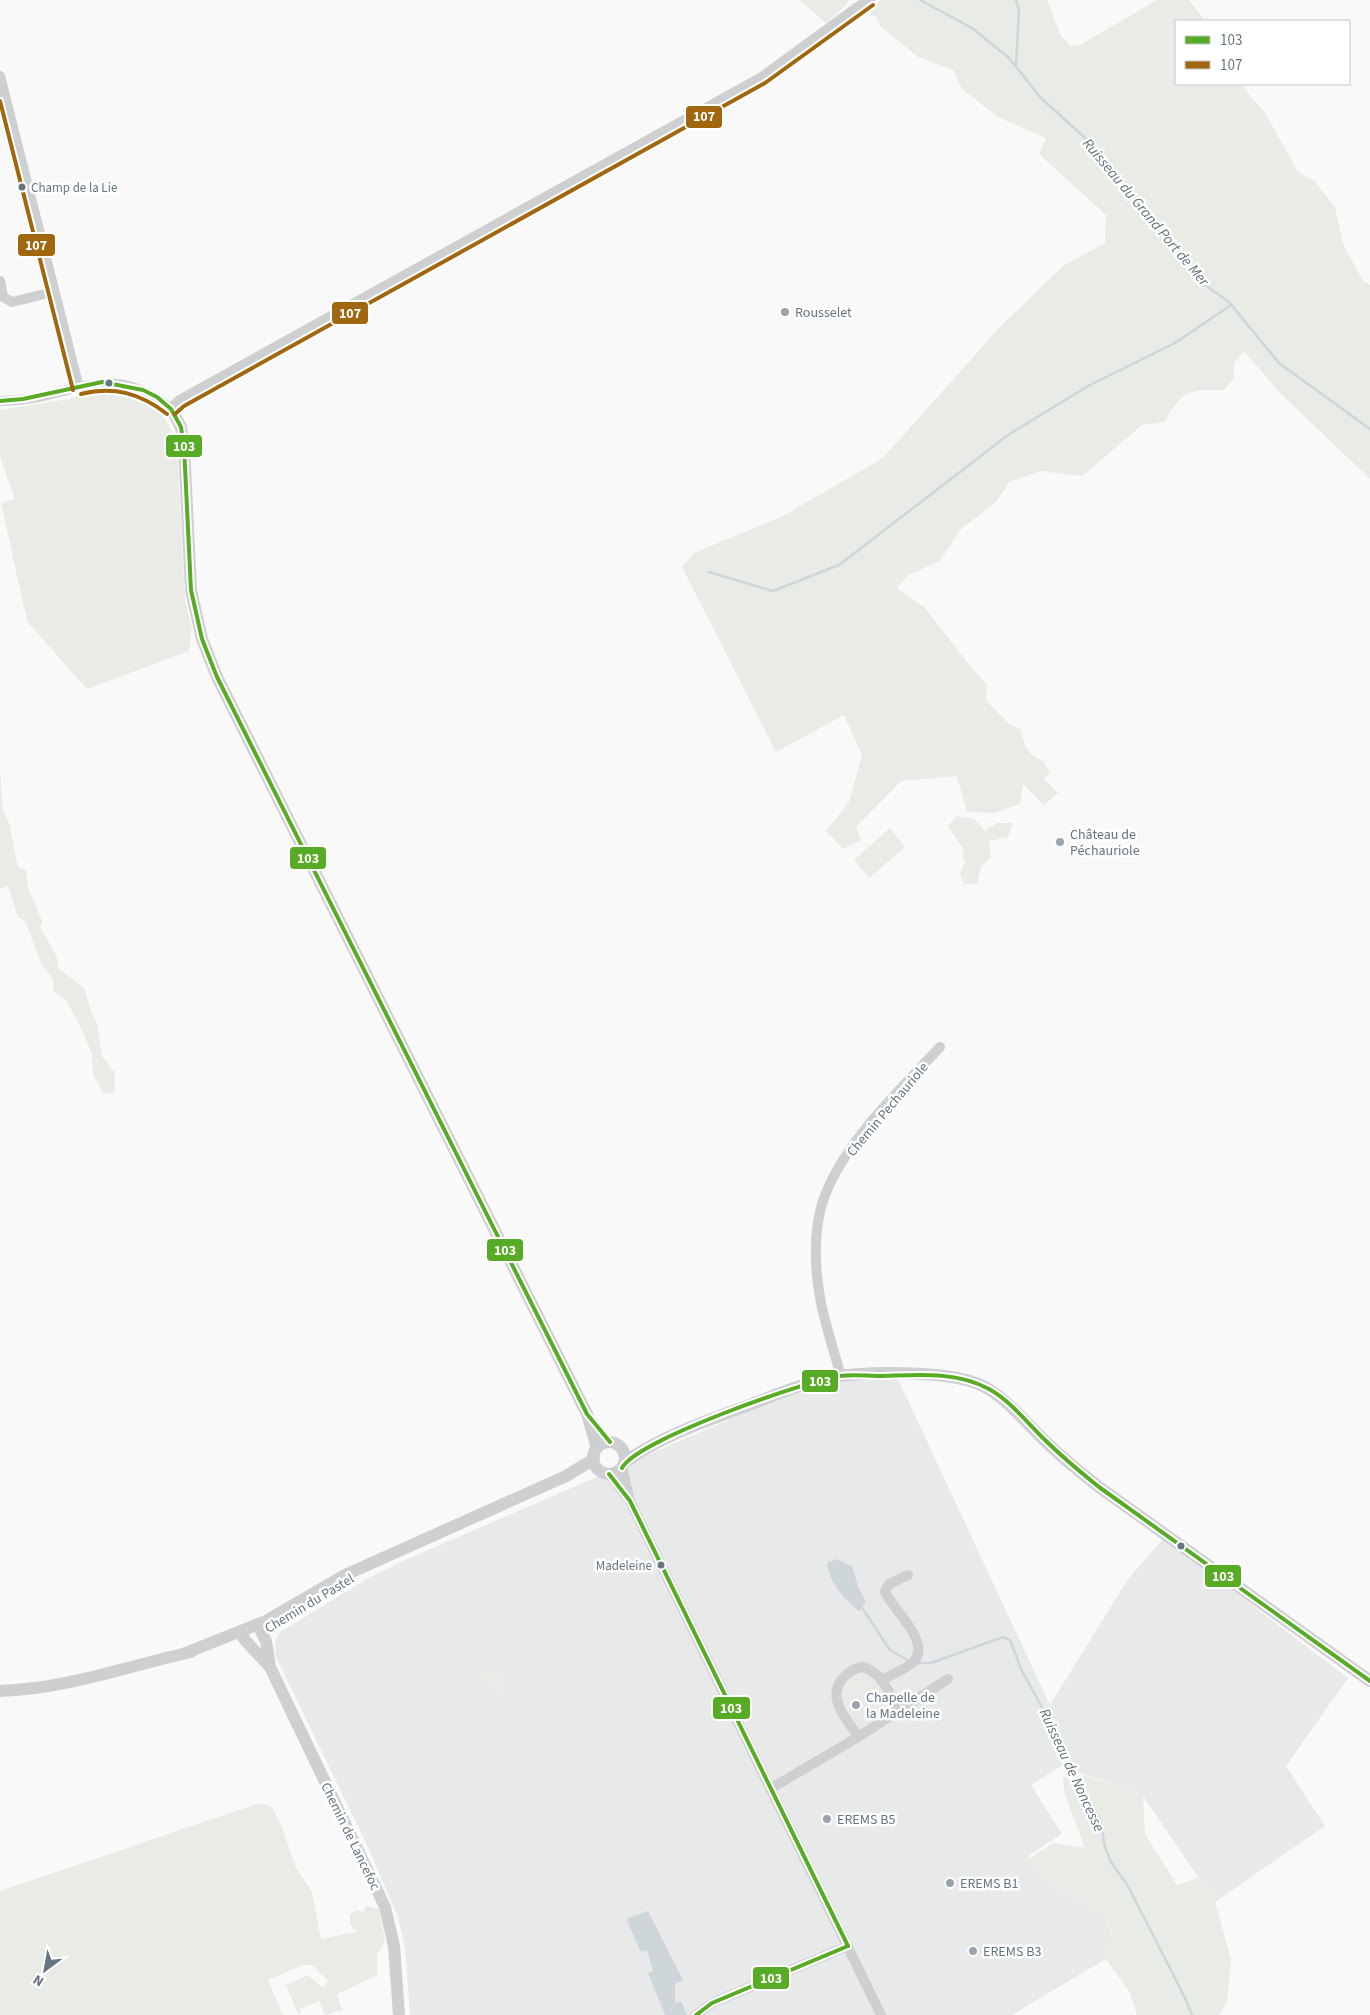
<svg xmlns="http://www.w3.org/2000/svg" width="1370" height="2015" viewBox="0 0 1370 2015" font-family="'Source Sans 3',sans-serif">
  <style>
    .built { fill: #e8e9e9 }
    .green { fill: #e8ebe6 }
    .water { fill: #ced6d9 }
    .lines { fill: none; stroke-linecap: round; stroke-linejoin: round }
    .stream { stroke: #ced6d9; stroke-width: 2.5 }
    .minor { stroke: #cecfd0; stroke-width: 10 }
    .tertiary { stroke: #cecfd0; stroke-width: 12 }
    .bus-1-casing { stroke: #fff; stroke-width: 8 }
    .bus-2-casing { stroke: #fff; stroke-width: 8 }
    .bus-1 { stroke: #58ac25; stroke-width: 4 }
    .bus-2 { stroke: #a0670f; stroke-width: 4 }
    .bus-dot { fill: #657683; stroke: #fff; stroke-width: 2 }
    .poi-dot { fill: #99a4ac; stroke: #fff; stroke-width: 2 }
    .labels { text-anchor: middle; stroke-width: 5; stroke-linejoin: round; paint-order: stroke }
    .bus-label { font-size: 13px; fill: #657683; stroke: #fff; text-anchor: start }
    .poi-label { font-size: 14px; fill: #657683; stroke: #fff; text-anchor: start }
    .street-label { font-size: 14px; fill: #657683; stroke: #fff }
    .water-label { font-size: 15px; font-style: italic; fill: #60757c; stroke: #fff }
    .line-badge { stroke: #fff; stroke-width: 2 }
    .badge-label { font-size: 14px; text-anchor: middle; font-weight: bold; fill: #fff }
  </style>
  <rect width="100%" height="100%" fill="#f9f9f9"/>
  <polygon class="built" points="897,1377 1050,1705 1128,1579 1164,1538 1348,1678 1286,1766 1325,1826 1215,1902 1143,1796 1061,1766 1031,1785 1062,1834 1029,1855 1028,1859 1042,1880 1104,1912 1114,1943 1109,1957 1012,2015 410,2015 405,1948 398,1917 366,1843 276,1657 275,1642 279,1633 370,1577 403,1561 769,1402 817,1386 851,1379"/>
  <g class="green">
    <polygon points="799,0 848,0 847,4 826,23"/>
    <path d="M881,0H1047L1060,34L1070,46L1080,45L1157,0H1189L1205,21H1176V84H1242L1250,96L1264,111L1298,172L1314,181L1335,207L1343,244L1363,281L1370,285V479L1279,392L1244,351L1234,363V378L1224,390C1187,390 1184,389 1164,422L1142,425L1082,476L1041,471L1009,482L996,502L960,530L940,561L908,575L897,588L924,607L967,662L987,685L986,700L1011,726L1021,729C1022,742 1029,757 1042,760L1050,773L1044,779L1058,793L1044,805L1023,784L1020,804L995,813L967,812L957,776L901,781L856,827L861,840L843,849L826,831L849,802L862,755L844,715L776,752L682,567L694,553L783,516L883,458L999,328L1063,266L1105,243L1106,215L1039,154L1046,138L998,117L962,89L953,70L918,57L879,25L876,16L870,15L875,5Z"/>
    <path d="M100,389C142,395 164,402 177,446L185,601L192,628L189,651L87,689L27,621L1,503L15,499L0,457V410L69,399Z"/>
    <polygon points="0,771 3,810 9,823 18,867 26,870 28,888 42,921 40,927 57,957 58,968 85,989 90,1009 97,1024 102,1056 115,1073 115,1092 104,1094 93,1074 92,1054 81,1028 66,1000 53,991 53,979 42,965 25,921 18,917 8,886 0,889"/>
    <polygon points="957,816 974,819 985,831 997,823 1013,823 1008,837 989,841 991,858 981,866 977,884 964,884 960,874 965,861 962,857 964,850 948,826"/>
    <polygon points="890,828 905,847 869,878 854,860"/>
    <polygon points="496,1668 505,1690 493,1694 484,1673"/>
    <polygon points="862,1672 885,1703 876,1711 844,1685"/>
    <path d="M1083,1775L1143,1796L1145,1834L1177,1885L1198,1878L1215,1902L1231,1960L1227,2001L1219,2015H1137L1130,1993L1106,1959C1120,1947 1109,1926 1104,1912L1042,1880L1028,1859L1054,1843L1085,1848L1064,1792L1063,1777Z"/>
    <polygon points="260,1803 272,1807 282,1827 296,1868 312,1892 321,1939 357,1932 350,1924 350,1914 357,1910 363,1913 366,1906 379,1909 385,1941 377,1955 378,1975 337,1994 342,2010 325,2015 319,2001 300,2009 301,2012 298,2014 286,1985 308,1975 323,1988 328,1981 312,1965 303,1965 268,1980 283,2015 0,2015 0,1891"/>
  </g>
  <g class="water">
    <path d="M836,1559L852,1566L858,1586L866,1602L859,1611C843,1598 830,1584 827,1563Z"/>
    <polygon points="648,1911 683,1980 675,1984 675,2003 681,2001 687,2015 665,2015 648,1973 653,1971 647,1950 641,1952 626,1919"/>
  </g>
  <g class="lines">
    <g class="stream">
      <polyline points="920,0 972,28 1009,58 1041,98 1094,146 1114,169 1205,285 1229,302 1279,363 1370,429"/>
      <polyline points="1016,0 1019,11 1016,65"/>
      <polyline points="709,572 773,591 839,565 1008,435 1088,386 1175,343 1231,305"/>
      <polyline points="861,1606 890,1650 909,1661"/>
      <polyline points="916,1663 931,1663 1003,1637 1010,1640 1021,1669 1056,1733 1072,1773 1100,1819 1105,1847 1111,1862 1128,1886 1185,1998 1192,2015"/>
    </g>
    <g class="minor">
      <polyline points="0,76 79,388"/>
      <polyline points="0,281 3,297 12,302 53,292"/>
      <path d="M0,401C68,402 108,356 171,409"/>
      <path d="M841,1376C834,1352 826,1327 821,1303C815,1273 813,1234 822,1204C840,1146 900,1090 940,1047"/>
      <polyline points="622,1468 630,1501 645,1532 881,2015"/>
      <polyline points="609,1474 626,1496"/>
      <path d="M881,1680C891,1675 904,1670 912,1663C934,1644 893,1610 885,1592L889,1584L908,1575"/>
      <path d="M858,1737C848,1720 826,1699 842,1679C847,1673 854,1668 862,1667C882,1671 890,1694 898,1711"/>
      <polyline points="770,1789 858,1737 948,1679"/>
      <polyline points="696,2015 712,2003 848,1946"/>
    </g>
    <g class="tertiary">
      <circle cx="609" cy="1458" r="16"/>
      <polyline points="597,1448 587,1414 217,677 202,639 191,590 184,446 181,427 171,409 180,401 762,78 869,0"/>
      <path d="M625,1462C663,1435 709,1420 752,1404C777,1394 801,1384 827,1378C864,1371 948,1370 981,1385C1006,1397 1024,1421 1044,1440C1061,1457 1080,1472 1099,1487L1370,1681"/>
      <polyline points="258,1625 266,1641 270,1667 385,1907 394,1946 399,2015"/>
      <polyline points="242,1631 244,1639 270,1667"/>
      <polyline points="183,1654 266,1621 345,1575 566,1476 594,1459"/>
      <path d="M0,1691C65,1689 128,1666 191,1652"/>
    </g>
    <g class="bus-1-casing">
      <g id="bus-1">
        <polyline points="0,401 23,399 102,382 143,390 157,397 171,409 181,427 184,446 191,590 202,639 217,677 587,1414 610,1442"/>
        <path d="M622,1468C636,1440 804,1382 839,1376C853,1374 867,1376 881,1376C917,1375 956,1371 989,1389C1009,1400 1026,1421 1042,1437C1060,1455 1079,1471 1099,1487L1370,1681"/>
        <polyline points="609,1474 630,1501 848,1946"/>
        <polyline points="696,2015 712,2003 848,1946"/>
      </g>
    </g>
    <g class="bus-2-casing">
      <g id="bus-2">
        <polyline points="0,101 73,390"/>
        <path d="M81,394C114,386 140,393 167,414"/>
        <polyline points="175,414 184,406 765,83 873,5"/>
      </g>
    </g>
    <use href="#bus-1" class="bus-1"/>
    <use href="#bus-2" class="bus-2"/>
  </g>
  <g class="bus-dot">
    <circle cx="22" cy="187" r="4.5"/>
    <circle cx="109" cy="383" r="4.5"/>
    <circle cx="1181" cy="1546" r="4.5"/>
    <circle cx="661" cy="1565" r="4.5"/>
  </g>
  <g class="poi-dot">
    <circle cx="785" cy="312" r="5"/>
    <circle cx="1060" cy="842" r="5"/>
    <circle cx="856" cy="1705" r="5"/>
    <circle cx="827" cy="1819" r="5"/>
    <circle cx="950" cy="1883" r="5"/>
    <circle cx="973" cy="1951" r="5"/>
  </g>
  <g class="labels">
    <g class="bus-label">
      <text x="31" y="192">Champ de la Lie</text>
      <text x="652" y="1570" text-anchor="end">Madeleine</text>
    </g>
    <g class="poi-label">
      <text x="795" y="317">Rousselet</text>
      <text x="1070" y="839">Château de<tspan x="1070" dy="16">Péchauriole</tspan></text>
      <text x="866" y="1702">Chapelle de<tspan x="866" dy="16">la Madeleine</tspan></text>
      <text x="837" y="1824">EREMS B5</text>
      <text x="960" y="1888">EREMS B1</text>
      <text x="983" y="1956">EREMS B3</text>
    </g>
    <g class="street-label">
      <text transform="translate(887 1109) rotate(-50)" y="5">Chemin Pechauriole</text>
      <text transform="translate(309 1603) rotate(-31)" y="5">Chemin du Pastel</text>
      <text transform="translate(351 1836) rotate(64)" y="5">Chemin de Lancefoc</text>
    </g>
    <g class="water-label">
      <text transform="translate(1146 212) rotate(50)" y="5">Ruisseau du Grand Port de Mer</text>
      <text transform="translate(1072 1770) rotate(65)" y="5">Ruisseau de Noncesse</text>
    </g>
  </g>
  <g class="line-badge">
    <rect x="685" y="105" width="38" height="24" rx="5" fill="#a0670f"/>
    <rect x="17" y="233" width="39" height="24" rx="5" fill="#a0670f"/>
    <rect x="331" y="301" width="38" height="24" rx="5" fill="#a0670f"/>
    <rect x="165" y="434" width="38" height="24" rx="5" fill="#58ac25"/>
    <rect x="289" y="846" width="38" height="24" rx="5" fill="#58ac25"/>
    <rect x="486" y="1238" width="38" height="24" rx="5" fill="#58ac25"/>
    <rect x="801" y="1369" width="38" height="24" rx="5" fill="#58ac25"/>
    <rect x="1204" y="1564" width="38" height="24" rx="5" fill="#58ac25"/>
    <rect x="712" y="1696" width="39" height="24" rx="5" fill="#58ac25"/>
    <rect x="752" y="1966" width="38" height="24" rx="5" fill="#58ac25"/>
  </g>
  <g class="badge-label">
    <text x="704" y="121">107</text>
    <text x="36" y="250">107</text>
    <text x="350" y="318">107</text>
    <text x="184" y="451">103</text>
    <text x="308" y="863">103</text>
    <text x="505" y="1255">103</text>
    <text x="820" y="1386">103</text>
    <text x="1223" y="1581">103</text>
    <text x="731" y="1713">103</text>
    <text x="771" y="1983">103</text>
  </g>
  <rect x="1175" y="20" width="175" height="65" fill="#ffffff" stroke="#c1c8cd"/>
  <rect x="1185" y="36" width="25" height="8" fill="#58ac25" stroke="#c1c8cd"/>
  <text x="1220" y="45" font-size="15" fill="#657683">103</text>
  <rect x="1185" y="61" width="25" height="8" fill="#a0670f" stroke="#c1c8cd"/>
  <text x="1220" y="70" font-size="15" fill="#657683">107</text>
  <g transform="translate(45 1970) rotate(212)" stroke="#ffffff" stroke-width="4" paint-order="stroke">
  <path d="M0-4L9 19L0 12L-9 19Z" fill="#657683"/>
  <text y="-8" font-size="14" font-weight="bold" text-anchor="middle" fill="#657683">N</text>
  </g>
</svg>
